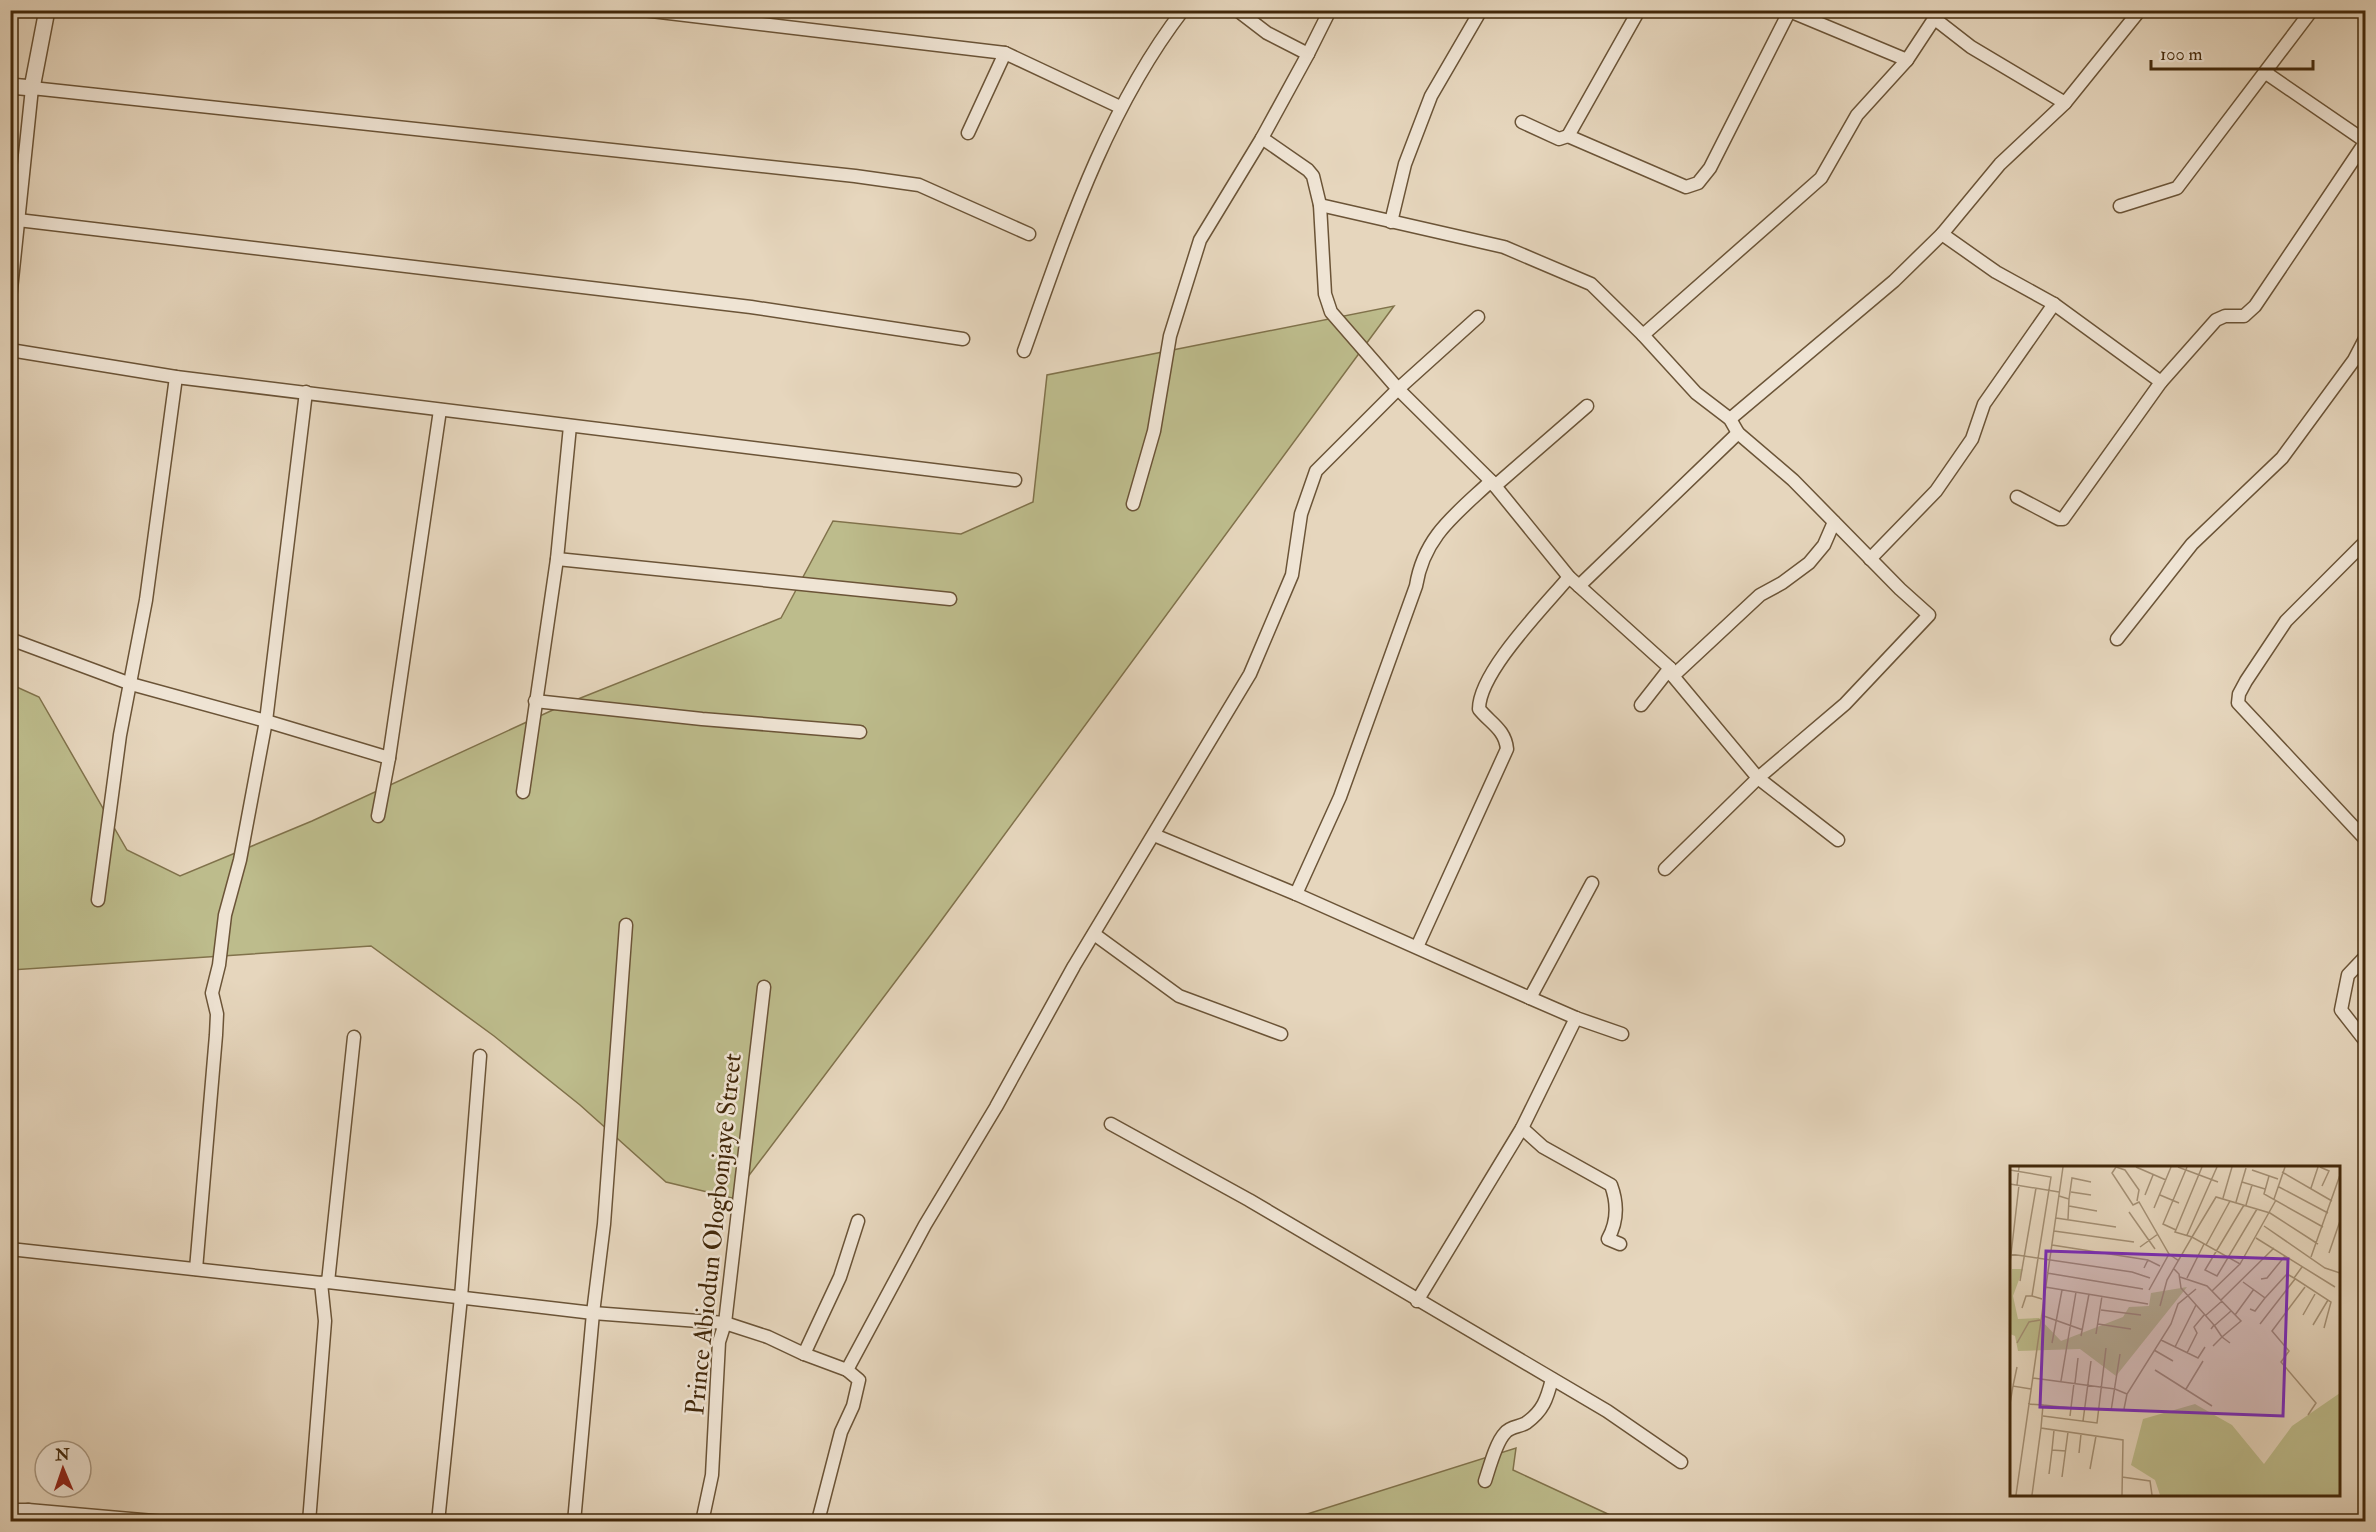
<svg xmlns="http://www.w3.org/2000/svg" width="2376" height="1532" viewBox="0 0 2376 1532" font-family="'IM FELL Double Pica',serif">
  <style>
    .green { fill: #bdbc8c; stroke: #80724b; stroke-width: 1.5 }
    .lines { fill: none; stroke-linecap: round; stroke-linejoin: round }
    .minor-casing { stroke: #6b5437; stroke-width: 15 }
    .tertiary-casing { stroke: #6b5437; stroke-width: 18 }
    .minor { stroke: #efe4d4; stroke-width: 12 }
    .tertiary { stroke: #efe4d4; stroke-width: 15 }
    .labels { text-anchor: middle; stroke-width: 5; stroke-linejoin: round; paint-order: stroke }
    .street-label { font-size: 26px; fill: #42280a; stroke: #efe4d4 }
    .inset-road { fill: none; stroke: #a49075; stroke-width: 1.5 }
    .view { fill: #7b2cbf; fill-opacity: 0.15; stroke: #7b2cbf; stroke-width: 3 }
    .inset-edge { fill: none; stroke: #42280a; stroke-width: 3 }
  </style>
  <rect width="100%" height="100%" fill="#e6d6bd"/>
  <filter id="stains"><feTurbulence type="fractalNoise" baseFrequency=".00333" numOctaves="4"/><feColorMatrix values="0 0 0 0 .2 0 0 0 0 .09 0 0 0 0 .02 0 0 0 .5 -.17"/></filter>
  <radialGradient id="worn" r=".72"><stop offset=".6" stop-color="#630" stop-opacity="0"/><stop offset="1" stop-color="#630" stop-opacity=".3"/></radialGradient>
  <g class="green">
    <polygon points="1394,306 932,933 732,1198 666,1182 580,1105 494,1036 371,946 11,970 10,684 39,697 127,850 180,876 312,821 568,703 781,618 833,521 961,534 1033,502 1047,375"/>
    <polygon points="1516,1448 1513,1470 1623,1521 1282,1522"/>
  </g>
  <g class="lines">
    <g class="minor-casing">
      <g id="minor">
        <polyline points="643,10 1005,53"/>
        <polyline points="1237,10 1267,33 1308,54"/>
        <polyline points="1639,10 1568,136 1686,187 1698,183 1710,168 1790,10"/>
        <polyline points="1787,10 1907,60 1940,10"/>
        <polyline points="1935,19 1971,47 2065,103"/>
        <polyline points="2266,73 2365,141"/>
        <polyline points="1522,122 1559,139 1568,136"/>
        <polyline points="968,133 1005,53 1120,107"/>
        <polyline points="1262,138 1308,170 1313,176 1320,205 1325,294 1331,312 1398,389 1491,481 1569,577 1670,668 1641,705"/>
        <polyline points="1320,205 1504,247 1591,284 1643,335 1696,393 1730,419 1738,433 1793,480 1900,589 1929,615 1845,704 1758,778 1838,840"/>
        <polyline points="2120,206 2177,188 2312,10"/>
        <polyline points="18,220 751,307 963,339"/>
        <polyline points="1391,222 1405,164 1431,96 1481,10"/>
        <polyline points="1942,234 1996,272 2054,304 2161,382 2063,519 2059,519 2017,497"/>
        <polyline points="10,299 32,88 855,176 919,185 1029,234"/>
        <polyline points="1643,335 1821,178 1857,115 1907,60"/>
        <polyline points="10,350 176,377 1015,480"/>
        <path d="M1024,351C1066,233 1106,110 1183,10"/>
        <polyline points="2161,382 2216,320 2225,316 2244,316 2255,306 2366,141"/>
        <polyline points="1730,419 1894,281 1942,234 2000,164 2065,103 2140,10"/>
        <polyline points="1495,486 1587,406"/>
        <polyline points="1133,504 1154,431 1170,336 1200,240 1262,138 1308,54 1330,10"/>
        <polyline points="2366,541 2286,621 2246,681 2239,694 2238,703 2366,840"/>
        <polyline points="557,559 950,599"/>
        <polyline points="1870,559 1936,491 1972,439 1984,404 2054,304"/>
        <polyline points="1579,586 1738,433"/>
        <polyline points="10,639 131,684 266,721 389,758"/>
        <polyline points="2117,639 2192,544 2282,458 2354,360 2366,337"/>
        <polyline points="1673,676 1760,595 1782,583 1809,563 1824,545 1834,522"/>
        <polyline points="535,701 702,719 860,732"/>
        <polyline points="523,792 557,559 570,426"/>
        <polyline points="378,816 389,758 440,410"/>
        <polyline points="1154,835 1296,894 1530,998 1592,883"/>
        <polyline points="1665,869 1758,778 1673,676 1670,668"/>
        <path d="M1296,894L1340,797L1416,586C1424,536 1456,514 1491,481"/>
        <polyline points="98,900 120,735 146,600 176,377"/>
        <polyline points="1094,934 1179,996 1281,1034"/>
        <path d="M1417,947L1507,749C1505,729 1490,723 1479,709C1479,672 1545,606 1569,577"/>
        <polyline points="2366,956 2348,975 2341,1010 2366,1042"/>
        <polyline points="1530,998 1576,1018 1622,1034"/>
        <polyline points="1111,1124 1249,1200 1607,1411 1681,1462"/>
        <path d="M1522,1128L1543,1147L1611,1185C1618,1204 1618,1221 1608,1239L1620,1244"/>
        <polyline points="10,1249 321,1283 328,1282 593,1313 725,1323 768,1337 804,1354 847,1370 859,1380 853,1406 841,1432 819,1517"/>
        <polyline points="196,1269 216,1035 217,1014 212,993 219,965 225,915 240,860 266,721 306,392"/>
        <polyline points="328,1282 354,1037"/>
        <polyline points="1417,1301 1522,1128 1576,1018"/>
        <polyline points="804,1354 840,1277 858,1221"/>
        <polyline points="847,1370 925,1225 996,1107 1074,966 1250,674 1292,575 1301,514 1316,471 1398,389 1478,317"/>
        <path d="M1485,1481C1489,1469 1496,1442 1505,1433C1510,1426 1520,1427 1526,1423C1543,1411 1547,1399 1552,1379"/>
        <polyline points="10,1510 28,1510 33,1522"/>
        <polyline points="28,1510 165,1522"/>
        <polyline points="309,1522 325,1321 321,1283"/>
        <polyline points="438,1522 461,1297 480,1056"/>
        <polyline points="574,1522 593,1313 604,1224 626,925"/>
        <polyline points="702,1522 712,1475 719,1342 725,1323 764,987"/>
      </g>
    </g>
    <g class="tertiary-casing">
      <polyline id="tertiary" points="10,86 32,88 47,10"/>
    </g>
    <use href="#minor" class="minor"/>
    <use href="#tertiary" class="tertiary"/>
  </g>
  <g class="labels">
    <g class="street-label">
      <text transform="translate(713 1234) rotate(-84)" y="9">Prince Abiodun Ologbonjaye Street</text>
    </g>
  </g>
  <g transform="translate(2010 1166)">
    <rect width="330" height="330" fill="#e6d6bd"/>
    <path d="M2,103H13L3,130L8,153L29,152L51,175L113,151L119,141L139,140L141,127L177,121L106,210L70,183L8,185L5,170L0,168ZM330,227V329H150L145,314L121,299L133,253L185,238L222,259L254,298L282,260Z" fill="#bdbc8c"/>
    <path class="inset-road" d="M106,1L102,7L123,39L129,36L159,88L169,95M106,1L115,4L129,24L127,35M126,1L156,14M168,1L208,16M192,1L165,66L182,71L206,31L260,47L308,78M310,1L319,5L312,20M0,4L41,11L22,130L32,133M242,4L268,13M272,6L322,35M259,10L254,28L313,61M232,16L255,23M0,18L49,26M7,19L9,1M269,21L318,47M301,22L308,1M61,26L81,29M135,29L143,9M150,29L169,37M49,30L59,33L58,53M213,32L222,1M59,33L62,12L81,16M264,33L275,1M226,36L236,2M234,39L195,104L207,110L247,43M236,39L242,19M59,40L87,45M144,42L161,1M119,46L145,83M46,52L106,61M254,60L315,102L330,107M166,64L153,58L177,1M44,65L124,76M177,69L207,1M246,72L325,121M42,79L138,94M196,79L220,35M130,81L148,68M319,87L330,55M0,88L122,106L140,112M301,91L330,9M0,97L9,19M292,101L284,112L321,136L314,162M134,102L138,94L150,100M164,103L169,108L171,122L204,159L201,163M37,107L133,123M170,111L197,120L231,155L212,171L220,177M177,112L194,78M251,113L257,112L275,90M10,115L26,22M233,116L255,132L245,145L240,143M35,121L138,138M295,121L262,165L279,185L271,196L306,237L298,249M139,124L159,88M202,125L230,98M255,132L277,108L284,112M211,134L264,82M150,140L157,114L182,71L230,98L266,34M12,142L16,130H22M91,144L131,149M31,149L73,164M225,149L244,123M293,149L305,128M195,150L212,135M88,158L121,163M250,158L285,113M303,159L318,134M204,160L221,145M86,168L92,130M71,170L79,128M151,174L188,192L195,181M7,177L19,156L30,154M42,177L52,124M203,180L212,171L204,159M165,181L186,139M144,184L163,195M177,187L187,167L184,161L194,149M145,204L202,240M23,212L105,223L117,228M51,215L66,126M65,217L68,192M3,220L7,201M176,223L193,195M0,238L3,220L21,223M18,238L33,239L31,262L113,274L112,329M33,239L62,242M114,243L117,228L161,158L168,138L186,123M101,245L110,188M33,250L87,257L96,182M60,250L64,217M73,255L81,195M44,264L42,284L56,285M69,287L71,268M80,303L86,270M39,308L42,284M52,311L58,266M112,311L140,315L142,329M6,329L53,1M22,329L31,262"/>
    <path class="view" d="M36,85L278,93L273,250L30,241Z"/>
    <rect width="330" height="330" class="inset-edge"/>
  </g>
  <rect width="2376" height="1532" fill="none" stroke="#e6d6bd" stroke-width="36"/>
  <rect x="12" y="12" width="2352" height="1508" fill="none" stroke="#42280a" stroke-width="3"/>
  <rect x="18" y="18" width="2340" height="1496" fill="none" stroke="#42280a" stroke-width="1.5"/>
  <g transform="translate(63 1469) rotate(358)"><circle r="28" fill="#efe4d4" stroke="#aa9983" stroke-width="1.5"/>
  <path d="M0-4.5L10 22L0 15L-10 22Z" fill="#8f2418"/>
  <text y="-9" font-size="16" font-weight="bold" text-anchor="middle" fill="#42280a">N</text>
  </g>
  <path d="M2151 60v9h162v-9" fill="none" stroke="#42280a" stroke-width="3"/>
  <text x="2160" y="60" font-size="18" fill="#42280a" stroke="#efe4d4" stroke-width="4.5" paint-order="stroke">100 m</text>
  <rect width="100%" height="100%" filter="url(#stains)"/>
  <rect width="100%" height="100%" fill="url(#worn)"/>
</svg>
